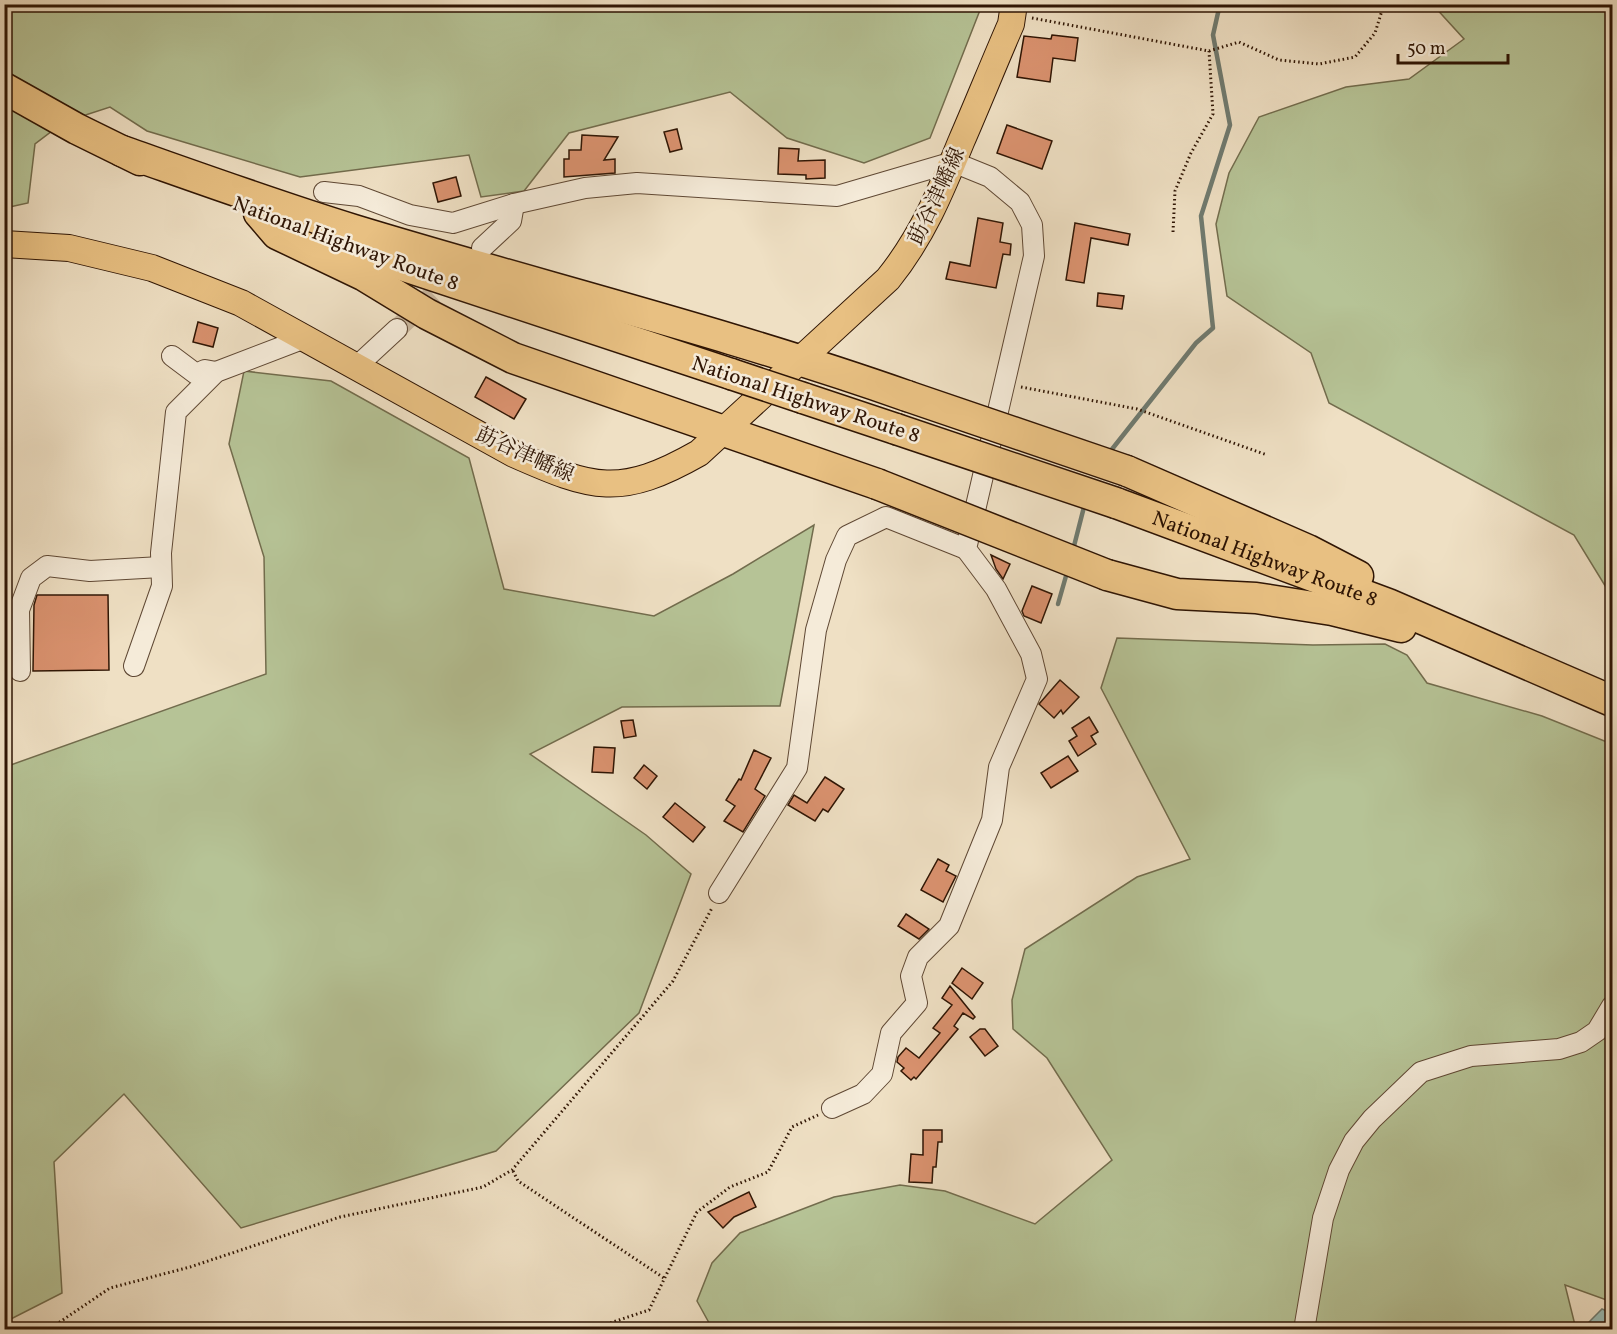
<svg xmlns="http://www.w3.org/2000/svg" width="1617" height="1334" viewBox="0 0 1617 1334" font-family="Vollkorn,'Noto Serif JP',serif">
  <style>
    .green { fill: #b6c396; stroke: #726c4d; stroke-width: 1.5 }
    .water { fill: #9abdb6; stroke: #6f7a6f; stroke-width: 1.5 }
    .lines { fill: none; stroke-linecap: round; stroke-linejoin: round }
    .stream { stroke: #6f7a6f; stroke-width: 4.5 }
    .building { fill: #da926f; stroke: #2f1504; stroke-width: 1.5 }
    .minor-tunnel { stroke: #c9b79e; stroke-width: 20; stroke-dasharray: 20 10; stroke-linecap: butt }
    .minor-casing { stroke: #5f4834; stroke-width: 22 }
    .major-casing { stroke: #2f1504; stroke-width: 28 }
    .highway-casing { stroke: #2f1504; stroke-width: 33 }
    .path { stroke: #2f1504; stroke-width: 3; stroke-dasharray: 1.5 3; stroke-linecap: butt }
    .minor { stroke: #f5ebd9; stroke-width: 20 }
    .major { stroke: #e8c082; stroke-width: 26 }
    .highway { stroke: #e8c082; stroke-width: 30 }
    .highway-bridge-casing { stroke: #2f1504; stroke-width: 33; stroke-linecap: butt }
    .highway-bridge { stroke: #e8c082; stroke-width: 30 }
    .labels { text-anchor: middle; stroke-width: 5; stroke-linejoin: round; paint-order: stroke }
    .street-label { font-size: 21px; fill: #2f1504; stroke: #f5ebd9 }
  </style>
  <rect width="100%" height="100%" fill="#efe0c4"/>
  <filter id="stains"><feTurbulence type="fractalNoise" baseFrequency=".00333" numOctaves="4"/><feColorMatrix values="0 0 0 0 .2 0 0 0 0 .09 0 0 0 0 .02 0 0 0 .5 -.17"/></filter>
  <radialGradient id="worn" r=".72"><stop offset=".6" stop-color="#630" stop-opacity="0"/><stop offset="1" stop-color="#630" stop-opacity=".3"/></radialGradient>
  <g class="green">
    <polygon points="5,5 982,5 930,138 864,163 787,138 730,92 569,133 524,191 481,197 469,155 300,177 147,131 110,107 64,122 35,144 28,203 5,208"/>
    <polygon points="1433,5 1612,5 1612,597 1574,535 1329,403 1311,353 1227,296 1216,224 1229,173 1259,117 1346,87 1409,79 1464,39"/>
    <polygon points="244,371 331,381 469,458 504,589 654,616 733,574 814,525 780,706 622,707 530,754 646,835 691,874 639,1013 496,1151 241,1228 124,1094 54,1162 62,1293 5,1322 5,767 266,674 264,557 229,444"/>
    <polygon points="1117,638 1313,645 1385,644 1407,655 1427,683 1542,716 1612,744 1612,1302 1565,1285 1576,1329 713,1330 697,1301 712,1263 740,1233 834,1197 900,1185 945,1191 1035,1224 1112,1160 1047,1058 1013,1029 1012,1000 1025,949 1137,877 1190,859 1101,688"/>
  </g>
  <polygon class="water" points="1602,1309 1612,1313 1612,1329 1595,1329 1587,1324"/>
  <g class="lines">
    <g class="stream">
      <polyline points="1109,453 1196,343 1213,328 1201,216 1230,125 1213,35 1220,4"/>
      <polyline points="1073,550 1085,503"/>
      <polyline points="1058,604 1068,569"/>
    </g>
  </g>
  <g class="building">
    <polygon points="1052,35 1078,38 1075,61 1053,58 1050,82 1017,77 1024,36 1051,39"/>
    <polygon points="1007,125 1052,141 1042,169 997,153"/>
    <polygon points="677,129 682,149 670,152 664,132"/>
    <polygon points="582,135 618,137 604,160 615,159 615,173 564,177 564,159 569,159 569,150 581,150"/>
    <polygon points="779,148 799,149 798,161 825,160 825,178 806,179 806,175 778,174"/>
    <polygon points="456,177 461,196 438,202 433,183"/>
    <polygon points="978,218 1003,223 1000,242 1011,244 1010,255 1003,254 996,288 946,279 950,262 970,266"/>
    <polygon points="1075,223 1130,234 1128,245 1091,238 1084,283 1066,280"/>
    <polygon points="1098,293 1124,296 1122,309 1097,306"/>
    <polygon points="198,322 218,328 213,347 193,342"/>
    <polygon points="486,377 526,399 514,419 475,397"/>
    <polygon points="991,555 1010,564 1003,579 996,569"/>
    <polygon points="1032,586 1052,594 1041,623 1024,616 1022,611"/>
    <polygon points="37,595 108,595 109,670 33,671 34,605"/>
    <polygon points="1060,680 1079,697 1063,714 1061,710 1054,718 1039,704"/>
    <polygon points="1089,717 1098,732 1091,736 1096,744 1078,756 1069,741 1077,736 1072,728"/>
    <polygon points="633,720 636,736 624,738 621,721"/>
    <polygon points="594,747 615,748 613,773 592,772"/>
    <polygon points="754,750 771,758 755,789 765,796 743,832 724,821 735,806 726,800 739,779 741,780"/>
    <polygon points="1068,756 1078,771 1051,788 1041,773"/>
    <polygon points="644,765 657,776 647,789 634,778"/>
    <polygon points="825,777 844,789 828,812 823,809 815,821 788,805 794,795 807,803"/>
    <polygon points="675,803 705,827 693,842 663,817"/>
    <polygon points="938,859 949,865 946,871 956,876 943,902 921,890"/>
    <polygon points="906,914 929,929 919,939 898,926"/>
    <polygon points="962,968 983,983 972,999 952,983"/>
    <polygon points="950,986 975,1017 973,1019 963,1013 954,1026 958,1029 916,1079 914,1077 911,1080 901,1071 904,1068 897,1062 898,1057 906,1048 919,1058 940,1033 933,1028 952,1005 942,998"/>
    <polygon points="980,1029 985,1029 998,1046 985,1056 970,1037"/>
    <polygon points="923,1130 942,1130 942,1142 938,1142 936,1167 933,1167 932,1183 909,1182 911,1154 923,1155"/>
    <polygon points="749,1192 756,1207 734,1217 723,1228 708,1212"/>
  </g>
  <g class="lines">
    <polyline class="minor-tunnel" points="397,329 454,275"/>
    <g class="minor-casing">
      <g id="minor">
        <polyline points="324,192 359,196 410,215 453,223 514,204 585,188 637,183 837,196 953,162 990,177 1020,202 1032,225 1034,256 966,549 996,589 1031,654 1037,679 999,767 992,820 949,926 918,957 911,976 917,1003 891,1033 882,1074 863,1094 832,1108"/>
        <polyline points="482,248 511,221 514,204"/>
        <polyline points="172,356 196,374 205,370 216,372"/>
        <polyline points="357,366 397,329"/>
        <polyline points="134,666 162,586 161,553 176,412 216,372 305,338"/>
        <polyline points="20,671 19,610 31,578 47,566 90,571 161,567"/>
        <polyline points="719,893 797,768 816,630 836,560 847,536 886,517 966,549"/>
        <polyline points="1304,1330 1323,1218 1339,1170 1354,1141 1372,1119 1421,1072 1471,1056 1559,1049 1581,1042 1597,1031 1612,1006"/>
      </g>
    </g>
    <g class="major-casing">
      <path id="major" d="M4,244L69,248L152,268L241,303L514,454C593,489 620,498 699,453L888,279C922,237 941,191 961,142C978,103 994,63 1011,24L1014,4"/>
    </g>
    <g class="highway-casing">
      <g id="highway">
        <polyline points="4,88 77,129 140,160"/>
        <path d="M122,151C199,178 276,206 354,230C538,286 725,332 907,396"/>
        <polyline points="259,213 277,234 363,275 427,314 513,358 877,484"/>
        <polyline points="341,245 731,374"/>
        <polyline points="803,398 896,429"/>
        <polyline points="1127,471 1308,550 1358,576"/>
        <path id="s1" d="M1116,503L1388,604L1612,701"/>
        <polyline points="1107,575 1177,594 1256,598 1332,610 1401,627"/>
      </g>
    </g>
    <g class="path">
      <polyline points="1032,18 1209,51 1239,42 1279,60 1319,64 1355,57 1375,33 1384,4"/>
      <polyline points="1173,232 1175,191 1191,153 1213,114 1209,51"/>
      <polyline points="1021,387 1137,409 1267,455"/>
      <polyline points="513,1171 518,1181 664,1278"/>
      <polyline points="48,1330 110,1288 190,1267 340,1217 483,1187 512,1170 673,981 712,908"/>
      <polyline points="589,1330 649,1310 697,1212 730,1187 768,1172 792,1127 818,1115"/>
    </g>
    <use href="#minor" class="minor"/>
    <use href="#major" class="major"/>
    <use href="#highway" class="highway"/>
    <g class="highway-bridge-casing">
      <g id="highway-bridge">
        <polyline points="731,374 803,398"/>
        <polyline points="907,396 1127,471"/>
        <polyline points="896,429 1116,503"/>
        <polyline points="877,484 1107,575"/>
      </g>
    </g>
    <use href="#highway-bridge" class="highway-bridge"/>
  </g>
  <g class="labels">
    <g class="street-label">
      <text transform="translate(936 196) rotate(-65)" y="7">莇谷津幡線</text>
      <text transform="translate(346 243) rotate(20)" y="7">National Highway Route 8</text>
      <text transform="translate(806 399) rotate(18)" y="7">National Highway Route 8</text>
      <text transform="translate(525 454) rotate(24)" y="7">莇谷津幡線</text>
      <text dy="7" stroke="none"><textPath href="#s1" startOffset="159">National Highway Route 8</textPath></text>
    </g>
  </g>
  <rect width="1617" height="1334" fill="none" stroke="#efe0c4" stroke-width="24"/>
  <rect x="6" y="6" width="1605" height="1322" fill="none" stroke="#2f1504" stroke-width="3"/>
  <rect x="12" y="12" width="1593" height="1310" fill="none" stroke="#2f1504" stroke-width="1.5"/>
  <path d="M1398 54v9h110v-9" fill="none" stroke="#2f1504" stroke-width="3"/>
  <text x="1407" y="54" font-size="18" fill="#2f1504" stroke="#f5ebd9" stroke-width="4.5" paint-order="stroke">50 m</text>
  <rect width="100%" height="100%" filter="url(#stains)"/>
  <rect width="100%" height="100%" fill="url(#worn)"/>
</svg>
